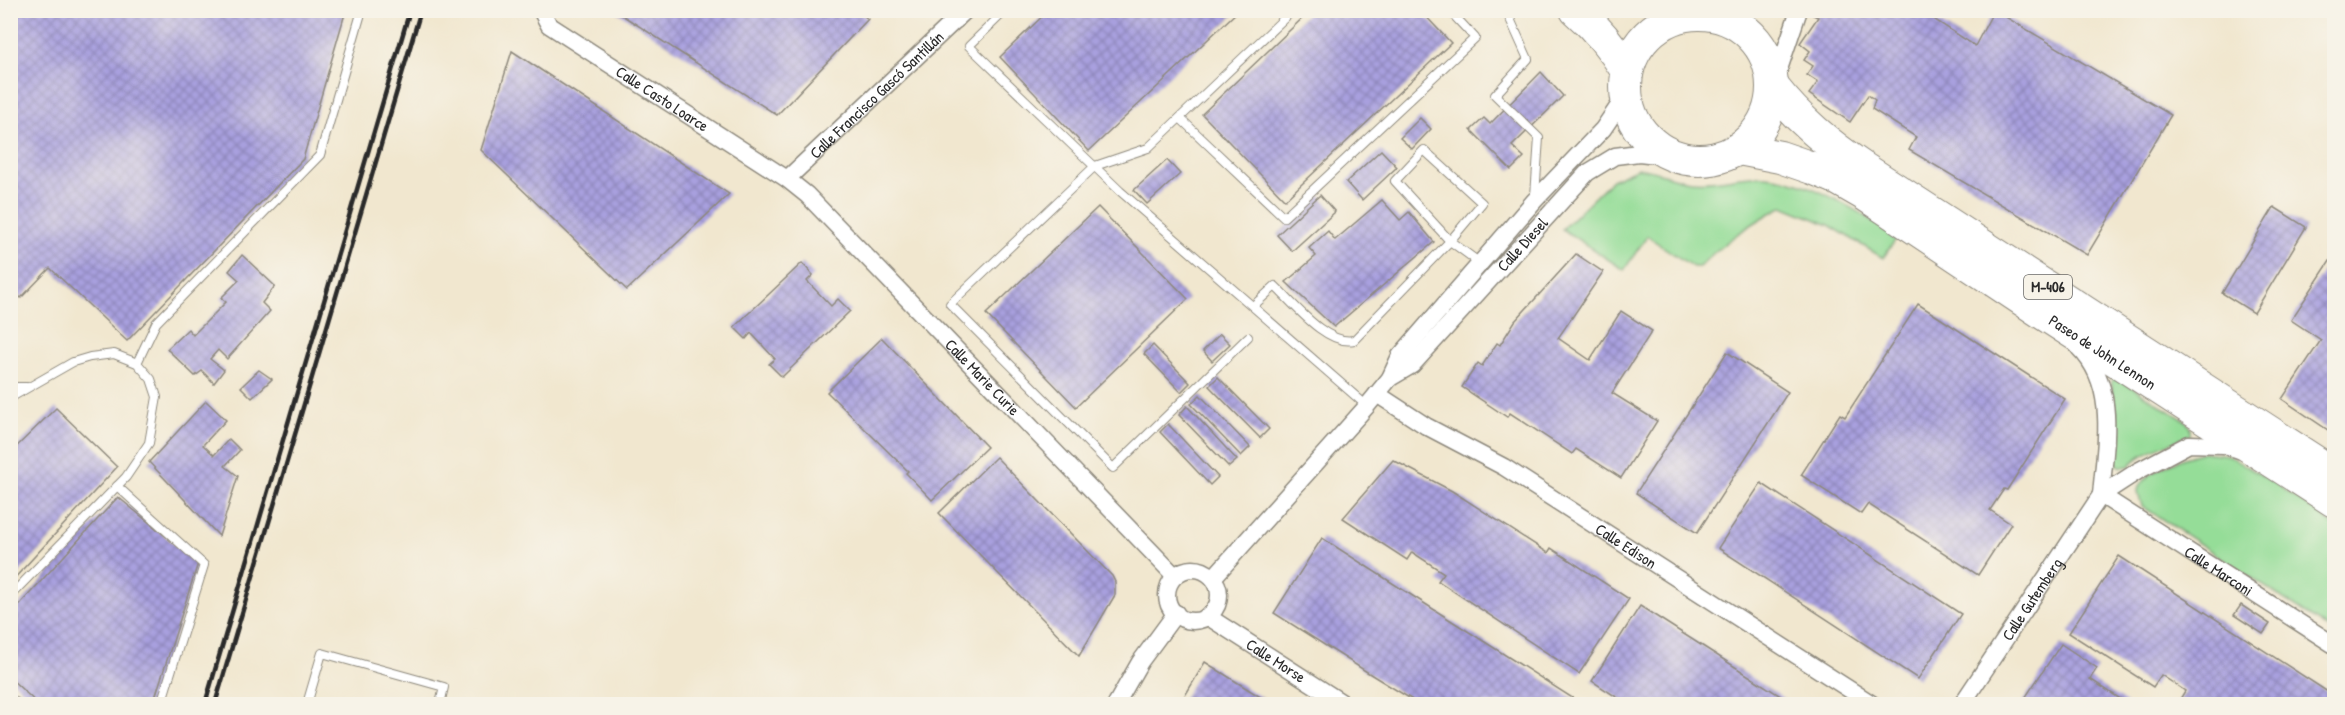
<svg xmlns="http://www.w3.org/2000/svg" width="2345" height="715" viewBox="0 0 2345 715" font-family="'Patrick Hand',sans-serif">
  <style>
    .grass { fill: #95dd98; stroke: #608462; stroke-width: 1.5 }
    .building { fill: url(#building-cross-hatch) }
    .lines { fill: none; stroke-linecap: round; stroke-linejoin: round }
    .lane-casing { stroke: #8e897d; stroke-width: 10 }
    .street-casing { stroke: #8e897d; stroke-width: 19 }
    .highway-casing { stroke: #8e897d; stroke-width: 34 }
    .lane { stroke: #fff; stroke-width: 8 }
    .street { stroke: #fff; stroke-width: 16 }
    .highway { stroke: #fff; stroke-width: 32 }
    .rail { stroke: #2b2b2b; stroke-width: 4.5 }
    .labels { text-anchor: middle; stroke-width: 4.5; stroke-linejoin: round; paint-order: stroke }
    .shield { fill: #f7f3e8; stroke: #686764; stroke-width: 1.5 }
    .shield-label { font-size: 15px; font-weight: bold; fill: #2b2b2b }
    .street-label { font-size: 16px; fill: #2b2b2b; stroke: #f7f3e8 }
  </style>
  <defs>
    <pattern id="building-cross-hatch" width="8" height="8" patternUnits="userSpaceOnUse" patternTransform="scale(1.5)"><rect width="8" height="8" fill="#a9a0df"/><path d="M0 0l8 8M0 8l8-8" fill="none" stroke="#8a83b5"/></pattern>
  </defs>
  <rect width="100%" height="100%" fill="#f7f3e8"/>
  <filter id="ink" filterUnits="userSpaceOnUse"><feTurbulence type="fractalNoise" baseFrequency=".0167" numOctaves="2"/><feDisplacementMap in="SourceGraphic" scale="12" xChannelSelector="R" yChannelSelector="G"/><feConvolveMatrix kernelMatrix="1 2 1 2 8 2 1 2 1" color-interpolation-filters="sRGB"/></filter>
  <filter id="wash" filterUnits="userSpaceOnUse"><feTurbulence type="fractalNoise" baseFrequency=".008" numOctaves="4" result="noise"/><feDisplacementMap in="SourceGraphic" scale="24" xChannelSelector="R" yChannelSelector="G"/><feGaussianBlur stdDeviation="1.35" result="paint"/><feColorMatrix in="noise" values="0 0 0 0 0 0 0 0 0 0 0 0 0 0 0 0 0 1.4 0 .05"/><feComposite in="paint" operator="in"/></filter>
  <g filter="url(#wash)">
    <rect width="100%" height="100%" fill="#f1e7cf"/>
    <g class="grass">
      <path d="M1638,168C1656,170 1673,179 1691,181C1716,184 1740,174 1765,176C1810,179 1860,213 1898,236L1883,258L1829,225L1783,206C1751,224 1724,241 1699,267H1693L1647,236L1624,270L1562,229L1612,180Z"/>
      <path d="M2114,376L2186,421L2190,428V435C2169,445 2144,449 2129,466L2122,467L2115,463L2117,445L2116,409L2111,382Z"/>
      <path d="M2203,452L2228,455L2279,486L2334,525V632L2142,506C2141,502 2138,495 2138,491C2140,472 2186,457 2203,452Z"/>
    </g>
    <g id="blocks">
      <g class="building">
        <polygon points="10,10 346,10 303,159 127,341 50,268 21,298 10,288"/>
        <polygon points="614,10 856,10 868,19 777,115"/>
        <polygon points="1049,10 1239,10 1089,151 1000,57"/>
        <polygon points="1311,10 1420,10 1451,43 1285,200 1202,114"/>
        <polygon points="1816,10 1920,10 1975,46 1994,10 2171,115 2087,255 1909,150 1916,137 1872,109 1875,100 1868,95 1850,122 1809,94 1818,82 1807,75 1813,66 1804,60 1810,51 1800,43 1818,17 1813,15"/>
        <polygon points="512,51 729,194 627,290 481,150"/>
        <polygon points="1541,72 1563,96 1512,146 1524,157 1511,170 1471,130 1484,118 1490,124"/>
        <polygon points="1420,118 1431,129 1412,149 1400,138"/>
        <polygon points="1381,150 1397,167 1362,200 1346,182"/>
        <polygon points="1167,160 1180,174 1147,204 1134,190"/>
        <polygon points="1320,195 1335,212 1292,251 1277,235"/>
        <polygon points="1382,200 1400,220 1409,212 1434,242 1334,327 1286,282 1316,256 1309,248 1328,231 1335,240"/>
        <polygon points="1098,207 1188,299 1076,407 986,314"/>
        <polygon points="2274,207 2306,227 2254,313 2222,293"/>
        <polygon points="1576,254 1603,272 1558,338 1590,360 1621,311 1652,331 1612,393 1657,421 1621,478 1576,449 1572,454 1510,413 1507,417 1462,387 1478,363 1482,366 1497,343 1500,345 1515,321"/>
        <polygon points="242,255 275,286 262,303 270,311 227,359 218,350 210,359 224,370 214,383 202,371 195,376 167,349 188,329 193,335 226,302 221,298 239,280 229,271"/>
        <polygon points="2334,255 2334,434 2282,399 2321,340 2291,320"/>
        <polygon points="802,263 813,275 807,281 831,306 838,299 850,311 782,377 769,364 775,359 751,333 746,339 734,327"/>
        <polygon points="1918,304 2065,399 2007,490 2004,489 1990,510 2011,524 1978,575 1868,504 1861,514 1801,475 1840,414 1845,417"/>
        <polygon points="1220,334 1230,344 1212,361 1203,351"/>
        <polygon points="882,338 987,447 932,500 906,473 908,471 827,392"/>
        <polygon points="1153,345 1190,383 1181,392 1144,354"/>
        <polygon points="1727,352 1788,392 1697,533 1636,493"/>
        <polygon points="259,370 272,379 252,398 241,387"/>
        <polygon points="1218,377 1269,429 1260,438 1209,386"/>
        <polygon points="1200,395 1250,447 1241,456 1191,404"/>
        <polygon points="206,401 226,420 203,445 214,455 229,439 240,450 225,466 238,476 219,536 149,462"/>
        <polygon points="1187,406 1237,460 1229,467 1179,415"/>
        <polygon points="56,408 117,467 10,583 10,453"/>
        <polygon points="1168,424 1218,477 1210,485 1160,432"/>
        <polygon points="996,457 1112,576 1115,582 1115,595 1079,656 939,513"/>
        <polygon points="1393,460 1452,491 1548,553 1551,548 1629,599 1579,674 1438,581 1444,573 1412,552 1407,560 1343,518"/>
        <polygon points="1761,483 1961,614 1918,679 1718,548"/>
        <polygon points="118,497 198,563 153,704 38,704 10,678 10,615"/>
        <polygon points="1322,538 1455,623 1582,704 1419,704 1375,677 1274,613"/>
        <polygon points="2119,556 2334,696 2334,704 2177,704 2185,691 2161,675 2153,687 2069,633"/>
        <polygon points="2241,605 2270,624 2263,634 2234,615"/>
        <polygon points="1640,606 1743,672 1793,704 1627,704 1592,681"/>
        <polygon points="2061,644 2097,668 2090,679 2128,704 2021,704"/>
        <polygon points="1205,662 1254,693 1272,704 1180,704"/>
      </g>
    </g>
  </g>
  <g filter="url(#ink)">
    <use href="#blocks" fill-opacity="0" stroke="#8e897d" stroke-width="1.5"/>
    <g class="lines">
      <g class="lane-casing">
        <g id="lane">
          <polyline points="1006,10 969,46 1120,191 1367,406"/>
          <polyline points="1506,10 1528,59 1495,95 1539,138 1535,196"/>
          <polyline points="1180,118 1284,217 1475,38 1449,10"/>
          <path d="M1253,306L1275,286C1294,304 1327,346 1354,340L1450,241L1482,203L1424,150L1395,181L1450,241L1480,263"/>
          <polyline points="1248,337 1113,468 950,304 1095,166 1148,148 1293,10"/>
          <polyline points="137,363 156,323 320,155 362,10"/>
          <polyline points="10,387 26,387"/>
          <polyline points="10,398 73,362 90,357 114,354 137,363 151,379 157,397 149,443 126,477 10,596"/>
          <polyline points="117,486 204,565 161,704"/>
          <polyline points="10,698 18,704"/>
          <polyline points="307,704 322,653 444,687 440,704"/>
        </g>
      </g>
      <g class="street-casing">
        <g id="street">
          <path id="s1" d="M541,10L549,25L787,179L807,195L1175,576"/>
          <polyline points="941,10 956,20"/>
          <polyline points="1708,14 1715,10"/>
          <polyline points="1773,87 1799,10"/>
          <path id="s2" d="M787,179L966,10"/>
          <path d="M2079,348C2118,386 2105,446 2101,495"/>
          <path id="s3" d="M1390,378L1412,365L1587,173L1615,156L1639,153L1675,157"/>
          <path id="s4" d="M1377,394L1426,426L1504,467L1872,704"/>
          <path id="s5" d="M2101,495L2334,645"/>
          <circle cx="1193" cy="595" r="26"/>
          <polyline points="1213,578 1367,406 1390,378 1400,356 1535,200 1603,129 1626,95"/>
          <path id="s6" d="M1207,616L1344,704"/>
          <polyline points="1116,704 1140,662 1176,613"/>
          <path id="s7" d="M1962,704L2101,495L2138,471L2189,444L2224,445L2239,450"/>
        </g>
      </g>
      <g class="highway-casing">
        <g id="highway">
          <path d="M1576,10C1597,28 1613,48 1627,71"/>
          <circle cx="1699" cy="87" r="73"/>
          <path d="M1773,87C1799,120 1828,144 1863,168L2334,474"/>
          <path id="s8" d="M1739,149L1780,157L1812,168L1834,177L1867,196L2044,314L2334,501"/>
        </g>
      </g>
      <use href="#lane" class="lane"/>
      <use href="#street" class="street"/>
      <use href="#highway" class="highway"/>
      <g class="rail">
        <polyline points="205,704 410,10"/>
        <polyline points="215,704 421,10"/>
      </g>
    </g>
  </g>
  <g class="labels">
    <rect class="shield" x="2024" y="275" width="48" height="24" rx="4.5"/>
    <g class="shield-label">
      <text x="2048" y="292">M-406</text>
    </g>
    <g class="street-label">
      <text dy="6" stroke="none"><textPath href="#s2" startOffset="123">Calle Francisco Gascó Santillán</textPath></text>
      <text dy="6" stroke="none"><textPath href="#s1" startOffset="152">Calle Casto Loarce</textPath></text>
      <text dy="6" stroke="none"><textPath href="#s3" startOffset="189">Calle Diesel</textPath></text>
      <text dy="6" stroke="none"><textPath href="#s8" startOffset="420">Paseo de John Lennon</textPath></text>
      <text dy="6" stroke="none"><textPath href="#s1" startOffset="579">Calle Marie Curie</textPath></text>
      <text dy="6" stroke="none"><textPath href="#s4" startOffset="292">Calle Edison</textPath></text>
      <text dy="6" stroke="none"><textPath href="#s5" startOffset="140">Calle Marconi</textPath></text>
      <text dy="6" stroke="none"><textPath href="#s7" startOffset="126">Calle Gutemberg</textPath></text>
      <text dy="6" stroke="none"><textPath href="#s6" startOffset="82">Calle Morse</textPath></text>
    </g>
  </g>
  <rect width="2345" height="715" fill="none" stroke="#f7f3e8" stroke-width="36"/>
</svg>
